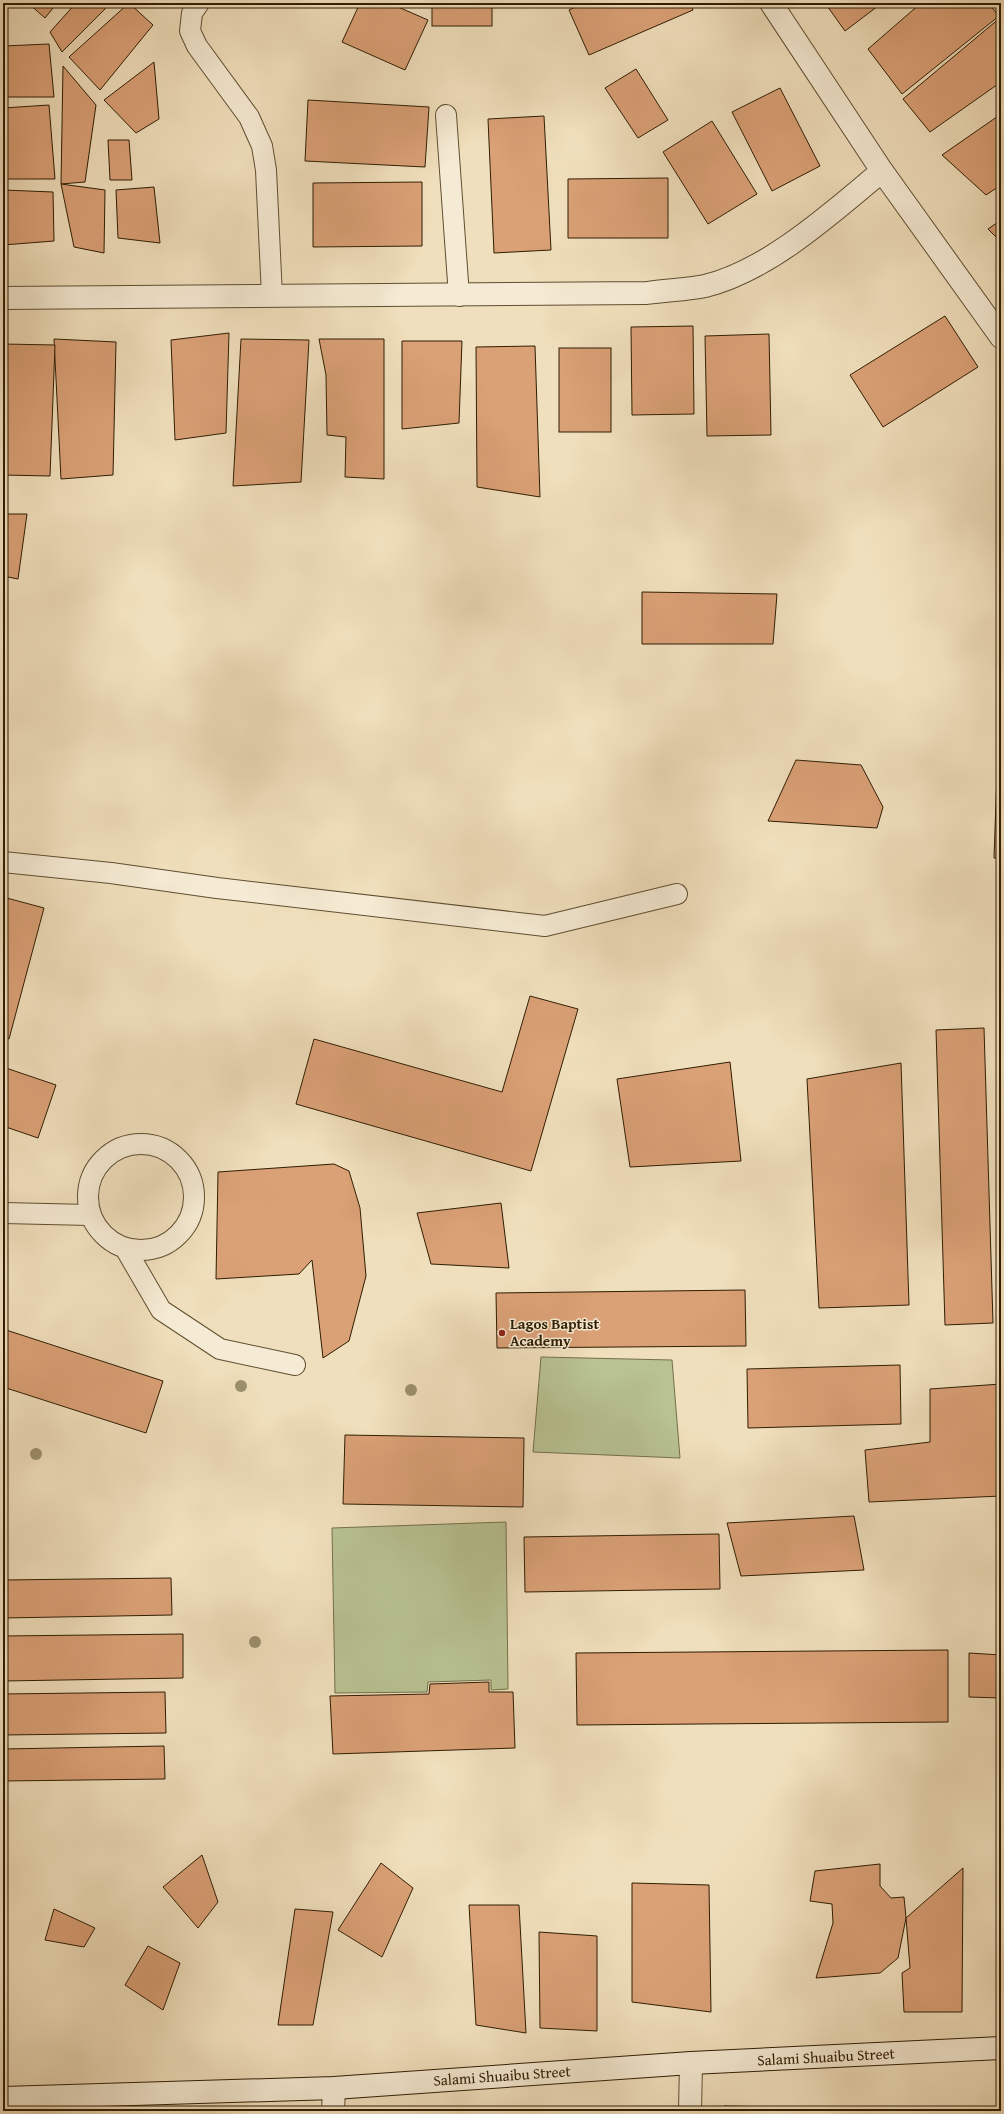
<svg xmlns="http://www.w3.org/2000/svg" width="1004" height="2114" viewBox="0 0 1004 2114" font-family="'Gentium Book Plus',serif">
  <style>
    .green { fill: #b8c292; stroke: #74704a }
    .building { fill: #daa076; stroke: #2f1d03 }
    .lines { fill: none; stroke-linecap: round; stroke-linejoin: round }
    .lane-casing { stroke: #5f4e31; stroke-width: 22 }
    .street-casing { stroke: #5f4e31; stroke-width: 24 }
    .secondary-casing { stroke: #2f1d03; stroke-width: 24 }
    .lane { stroke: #f5ead3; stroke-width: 20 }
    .street { stroke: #f5ead3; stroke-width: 22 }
    .secondary { stroke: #f5ead3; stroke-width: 22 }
    .tree { fill: #9c906e }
    .poi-dot { fill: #8f2418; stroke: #f5ead3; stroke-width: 1.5 }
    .labels { text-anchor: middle; stroke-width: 3; stroke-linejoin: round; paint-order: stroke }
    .poi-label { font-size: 15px; font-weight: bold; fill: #2f1d03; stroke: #f5ead3; text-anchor: start }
    .street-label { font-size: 15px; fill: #2f1d03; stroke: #f5ead3 }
  </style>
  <rect width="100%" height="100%" fill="#f0dfbc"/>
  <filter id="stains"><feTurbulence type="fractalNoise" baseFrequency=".005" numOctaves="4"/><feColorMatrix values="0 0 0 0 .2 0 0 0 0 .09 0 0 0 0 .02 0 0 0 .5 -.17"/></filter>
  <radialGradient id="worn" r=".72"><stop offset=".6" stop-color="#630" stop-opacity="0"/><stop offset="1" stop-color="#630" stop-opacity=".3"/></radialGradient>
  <g class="green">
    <polygon points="541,1357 672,1360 680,1458 533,1452"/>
    <polygon points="506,1522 508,1689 491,1690 491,1680 428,1682 427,1692 335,1693 332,1528"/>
  </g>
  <g class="building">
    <polygon points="28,3 57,3 45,18"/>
    <polygon points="76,3 111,3 62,52 50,32"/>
    <polygon points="129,3 153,25 100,90 69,57"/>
    <polygon points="360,3 389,3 428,20 405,70 342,42"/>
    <rect x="432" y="3" width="60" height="23"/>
    <polygon points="584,3 690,3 693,10 589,55 569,10"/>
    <polygon points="825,3 882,3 845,31"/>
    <polygon points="921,3 988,3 999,16 902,94 868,49"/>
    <polygon points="1001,17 1001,82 930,132 903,99"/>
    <polygon points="49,44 54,97 3,97 3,46"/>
    <polygon points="154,62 159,119 136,133 104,100"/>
    <polygon points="63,66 96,105 85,182 61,184"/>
    <polygon points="636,69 668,120 638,138 605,88"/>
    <polygon points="780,88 820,166 772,191 732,112"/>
    <polygon points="308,100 429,107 425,167 305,161"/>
    <polygon points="49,105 55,179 3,179 3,108"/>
    <polygon points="1001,114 1001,185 986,195 942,155"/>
    <polygon points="544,116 551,250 494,253 488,119"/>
    <polygon points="712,121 757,194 708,224 663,152"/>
    <polygon points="108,140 129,140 132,180 110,180"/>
    <polygon points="668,178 668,238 568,238 568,179"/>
    <polygon points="422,182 422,246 313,247 313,183"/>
    <polygon points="61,184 105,190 104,253 74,247"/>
    <polygon points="154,187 160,243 118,238 116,190"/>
    <polygon points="3,190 53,192 54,241 3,245"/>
    <polygon points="1001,220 1001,242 988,229"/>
    <polygon points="945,316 978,367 883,427 850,375"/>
    <polygon points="693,326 694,414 632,415 631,327"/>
    <polygon points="229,333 226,433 175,440 171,340"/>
    <polygon points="769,334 771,435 707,436 705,336"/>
    <polygon points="54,339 116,342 113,475 61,479"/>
    <polygon points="241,339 309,340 301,482 233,486"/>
    <polygon points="319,339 384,339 384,479 345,477 346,437 327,435 326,375"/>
    <polygon points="402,341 462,341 459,423 402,429"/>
    <polygon points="3,344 55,345 50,476 3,475"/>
    <polygon points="535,346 540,497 477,487 476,347"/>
    <rect x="559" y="348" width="52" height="84"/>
    <polygon points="3,514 27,514 18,579 3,576"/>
    <polygon points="642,592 777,594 773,644 642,644"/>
    <polygon points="1001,660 1001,858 994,858"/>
    <polygon points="796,760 861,765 883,807 877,828 768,821"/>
    <polygon points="3,897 44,908 9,1039 3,1037"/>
    <polygon points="530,996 578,1009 531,1171 296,1104 314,1039 502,1092"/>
    <polygon points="984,1028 993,1323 945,1325 936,1030"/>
    <polygon points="730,1062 741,1161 630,1167 617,1079"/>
    <polygon points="901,1063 909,1305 819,1308 807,1079"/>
    <polygon points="3,1067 56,1085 38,1138 3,1126"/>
    <polygon points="334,1164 349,1171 360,1208 366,1276 349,1341 323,1358 312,1260 299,1274 216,1279 218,1172"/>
    <polygon points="501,1203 509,1268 431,1264 417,1213"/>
    <polygon points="745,1290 746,1346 497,1348 496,1293"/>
    <polygon points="3,1329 163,1381 146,1433 3,1387"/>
    <polygon points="900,1365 901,1424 748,1428 747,1369"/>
    <polygon points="1001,1384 1001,1496 869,1502 865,1450 930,1442 930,1389"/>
    <polygon points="345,1435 524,1438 523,1507 343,1504"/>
    <polygon points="854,1516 864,1570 741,1576 727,1523"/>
    <polygon points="719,1534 720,1589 525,1592 524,1537"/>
    <polygon points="171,1578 172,1615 3,1618 3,1580"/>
    <polygon points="183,1634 183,1678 3,1681 3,1636"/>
    <polygon points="948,1650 948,1722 577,1725 576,1653"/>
    <polygon points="969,1653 1001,1655 1001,1698 969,1697"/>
    <polygon points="489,1682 489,1692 513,1692 515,1748 333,1754 330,1696 429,1694 430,1684"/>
    <polygon points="165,1692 166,1733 3,1735 3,1694"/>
    <polygon points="164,1746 165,1779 3,1781 3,1749"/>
    <polygon points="202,1855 218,1902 198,1928 163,1887"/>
    <polygon points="381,1863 413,1888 382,1957 338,1930"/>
    <polygon points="880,1864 880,1886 891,1898 904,1897 906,1918 898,1958 880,1973 816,1978 833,1923 832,1904 810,1901 815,1871"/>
    <polygon points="963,1868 962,2012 904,2012 902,1973 910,1968 906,1918"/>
    <polygon points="632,1883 709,1885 711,2012 632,2002"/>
    <polygon points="469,1905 519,1905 526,2033 476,2025"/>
    <polygon points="54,1909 95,1928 84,1947 45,1940"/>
    <polygon points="295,1909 333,1912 313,2025 278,2025"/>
    <polygon points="539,1932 597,1936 597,2031 540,2028"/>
    <polygon points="148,1946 180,1963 163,2010 125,1985"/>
    <polygon points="724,2106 775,2107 775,2111 724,2111"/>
  </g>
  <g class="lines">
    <g class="lane-casing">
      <g id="lane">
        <polyline points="199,3 192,13 190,31 197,46 249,117 262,146 266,170 272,296"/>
        <polyline points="446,115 459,296"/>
        <polyline points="3,862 111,873 217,888 545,926 677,894"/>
        <circle cx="141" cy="1197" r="53"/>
        <polyline points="3,1213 90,1215"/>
        <polyline points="125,1248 161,1310 220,1349 295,1365"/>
      </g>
    </g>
    <g class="street-casing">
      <g id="street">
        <polyline points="771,3 882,171 1001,337"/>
        <path d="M3,298L647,293C666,290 686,290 705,286C768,271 833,212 882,171"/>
        <polyline points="333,2111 334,2088"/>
        <polyline points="690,2111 691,2063"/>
      </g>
    </g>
    <g class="secondary-casing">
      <polyline id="secondary" points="3,2098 334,2088 691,2063 1001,2048"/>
    </g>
    <use href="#lane" class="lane"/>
    <use href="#street" class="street"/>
    <use href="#secondary" class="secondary"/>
  </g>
  <g class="tree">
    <circle cx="241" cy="1386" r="6"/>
    <circle cx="411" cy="1390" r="6"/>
    <circle cx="36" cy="1454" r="6"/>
    <circle cx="255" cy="1642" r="6"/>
  </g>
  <circle class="poi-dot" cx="502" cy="1333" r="4"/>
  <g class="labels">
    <g class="poi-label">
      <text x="510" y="1329">Lagos Baptist<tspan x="510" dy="17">Academy</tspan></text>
    </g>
    <g class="street-label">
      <text transform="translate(826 2057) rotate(-3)" y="5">Salami Shuaibu Street</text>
      <text transform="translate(502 2076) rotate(-4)" y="5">Salami Shuaibu Street</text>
    </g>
  </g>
  <rect width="1004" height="2114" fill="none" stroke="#f0dfbc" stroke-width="16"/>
  <rect x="4" y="4" width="996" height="2106" fill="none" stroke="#2f1d03" stroke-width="2"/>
  <rect x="8" y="8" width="988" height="2098" fill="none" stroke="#2f1d03"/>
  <rect width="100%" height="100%" filter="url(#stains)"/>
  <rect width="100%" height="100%" fill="url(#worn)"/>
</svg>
